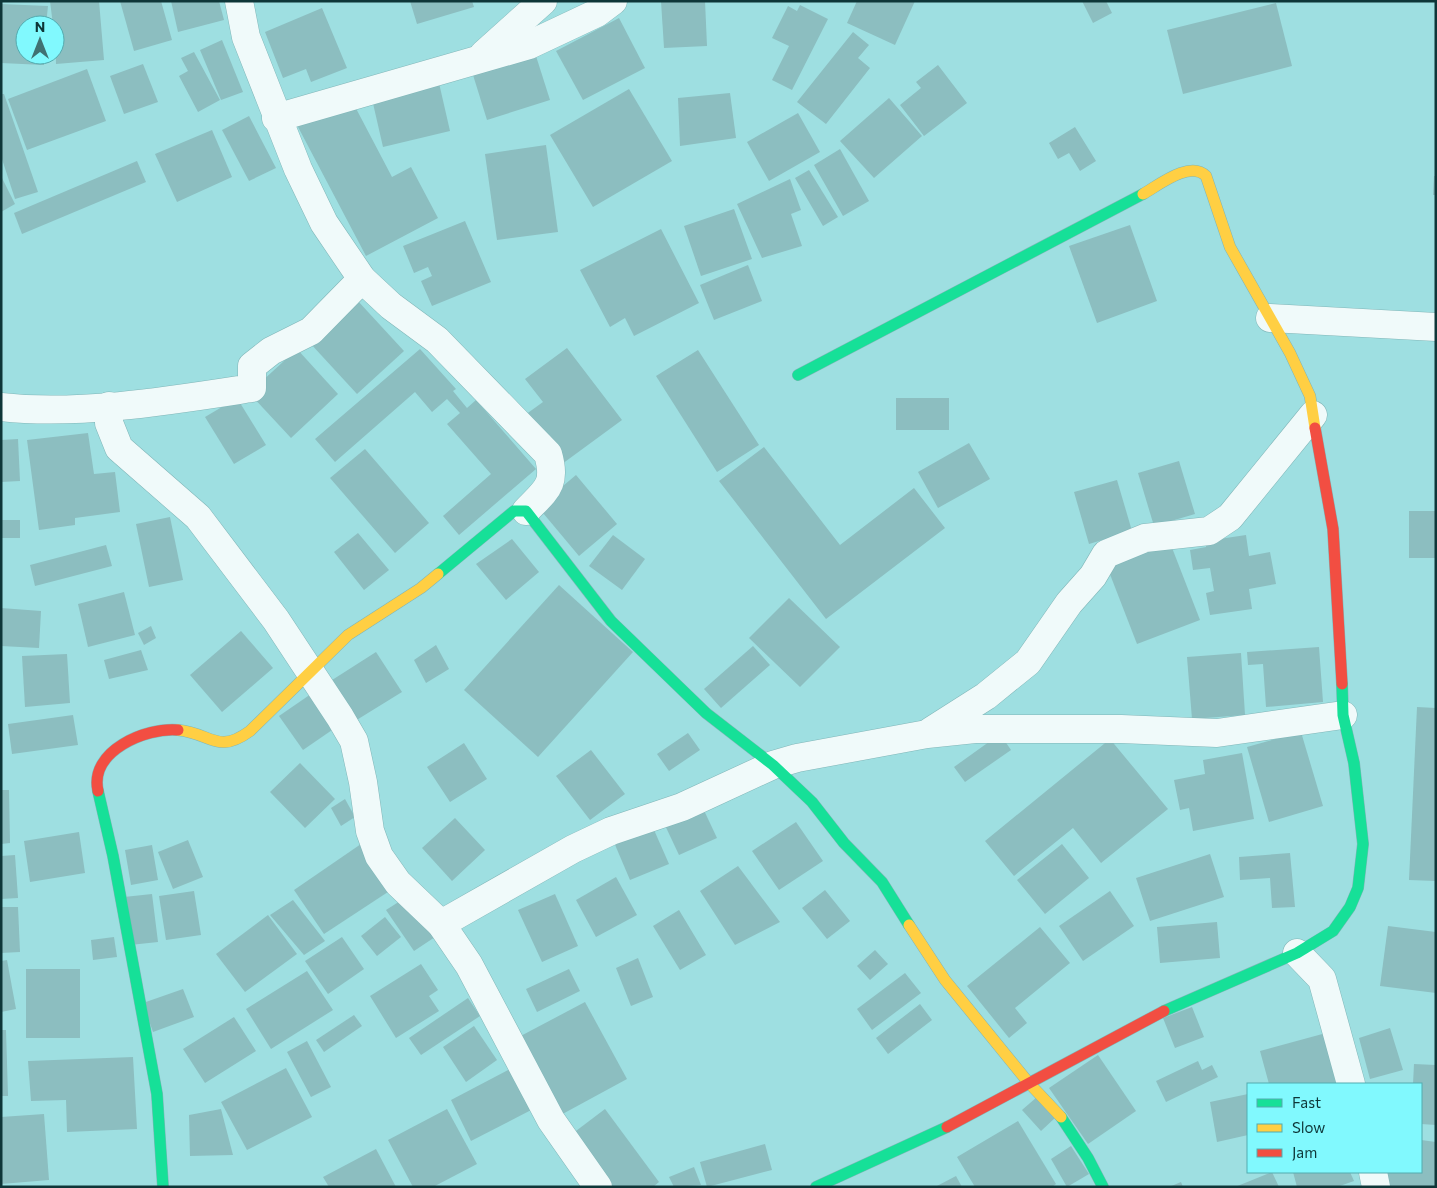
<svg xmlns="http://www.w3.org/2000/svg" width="1437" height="1188" viewBox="0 0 1437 1188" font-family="Commissioner,sans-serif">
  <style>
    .building { fill: #8cbec0 }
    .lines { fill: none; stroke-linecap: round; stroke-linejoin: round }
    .street-casing { stroke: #80b6b8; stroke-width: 29 }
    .fast-casing { stroke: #80b6b8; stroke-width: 12 }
    .slow-casing { stroke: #80b6b8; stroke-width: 12 }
    .jam-casing { stroke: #80b6b8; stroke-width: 12 }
    .street { stroke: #f0fafa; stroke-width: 28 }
    .fast { stroke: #16e098; stroke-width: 11 }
    .slow { stroke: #ffcf43; stroke-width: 11 }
    .jam { stroke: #f24e42; stroke-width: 11 }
  </style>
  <rect width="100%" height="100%" fill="#9edfe1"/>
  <g class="building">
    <polygon points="50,1 99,1 104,60 56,64 55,25 53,25"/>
    <polygon points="120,1 161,1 172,40 134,51"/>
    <polygon points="171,1 219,1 224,20 178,32"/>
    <polygon points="410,1 472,1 474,7 417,24"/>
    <polygon points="661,1 705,1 707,46 664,48"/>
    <polygon points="857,1 915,1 895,45 847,23"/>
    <polygon points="1082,1 1106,1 1112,13 1093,23"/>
    <polygon points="1276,3 1292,66 1183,94 1167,30"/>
    <polygon points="1,4 48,6 46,25 25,25 25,55 44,55 44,65 1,63"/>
    <polygon points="800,5 828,19 792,90 772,80 789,46 772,38 788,6 797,11"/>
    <polygon points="322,8 347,68 311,82 306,69 283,78 265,32"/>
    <polygon points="619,18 645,68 583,100 556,51"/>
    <polygon points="853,32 869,45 858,58 870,68 826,124 797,102"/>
    <polygon points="222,40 243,92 221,100 200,50"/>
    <polygon points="194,52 220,100 198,112 179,76 188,71 181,58"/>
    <polygon points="536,56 550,100 487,120 473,75"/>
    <polygon points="143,64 158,102 124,114 110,76"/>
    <polygon points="938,65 967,103 924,136 900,105 921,88 916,82"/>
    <polygon points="87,69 106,121 27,150 8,99"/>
    <polygon points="439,83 450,131 383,147 372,99"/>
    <polygon points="629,89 672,161 593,207 550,135"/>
    <polygon points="730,93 736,138 680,146 678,98"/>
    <polygon points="1,94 4,94 38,192 15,199 1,156"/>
    <polygon points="350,97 392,177 411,167 438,218 366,256 297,125"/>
    <polygon points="889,98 922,136 874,178 840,141"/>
    <polygon points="798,113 820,152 769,181 747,142"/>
    <polygon points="249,116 276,168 249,181 222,130"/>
    <polygon points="1075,127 1096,161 1080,171 1069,153 1058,159 1049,143"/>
    <polygon points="212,130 232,177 177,202 155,154"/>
    <polygon points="546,145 558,232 497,240 485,154"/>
    <polygon points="840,149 869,201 843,216 814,165"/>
    <polygon points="137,161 146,182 22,234 14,213"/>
    <polygon points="809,170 838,217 823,226 795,178"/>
    <polygon points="1,176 15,204 1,212"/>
    <polygon points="1434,176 1436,176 1436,195 1433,195"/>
    <polygon points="790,179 801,210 791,214 802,246 762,258 737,204"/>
    <polygon points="734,209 752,259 701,276 684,226"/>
    <polygon points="465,221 491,282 432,306 421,281 432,276 428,267 414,273 403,246"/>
    <polygon points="1130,225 1157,301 1097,323 1069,246"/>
    <polygon points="661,229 699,303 634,336 625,318 610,327 580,270"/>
    <polygon points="748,265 762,301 714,320 700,285"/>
    <polygon points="357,300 404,351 357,394 310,343"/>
    <polygon points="567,348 622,420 562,464 525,415 543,402 525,379"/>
    <polygon points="297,349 338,394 291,438 249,393"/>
    <polygon points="420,349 456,389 453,391 467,408 476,400 536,469 459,535 443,516 491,474 447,424 460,413 447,399 432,412 415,392 335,462 315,439"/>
    <polygon points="698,350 759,445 717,472 656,376"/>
    <polygon points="237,398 266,445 234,464 205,417"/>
    <rect x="896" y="398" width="53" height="32"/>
    <polygon points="88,433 94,474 115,472 120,512 75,518 75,525 39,530 27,440"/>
    <polygon points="18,439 20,481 1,482 1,440"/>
    <polygon points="969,443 990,479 938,508 918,472"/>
    <polygon points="764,447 840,545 914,488 945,528 826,619 719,481"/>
    <polygon points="365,449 429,523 395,553 330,478"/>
    <polygon points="1179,461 1195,514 1154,526 1138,473"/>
    <polygon points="576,475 617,524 579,556 538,507"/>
    <polygon points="1117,480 1132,531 1089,544 1074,492"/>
    <rect x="1409" y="511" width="27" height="47"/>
    <polygon points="170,517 183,580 149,587 136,524"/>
    <rect x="1" y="520" width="19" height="18"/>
    <polygon points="358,533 389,570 364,590 334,552"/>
    <polygon points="613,535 645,559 622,590 589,566"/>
    <polygon points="1246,535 1249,556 1270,552 1276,584 1249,589 1252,609 1210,615 1206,593 1214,591 1210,568 1193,570 1190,550 1206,547 1206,541"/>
    <polygon points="512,539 539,572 506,600 476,564"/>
    <polygon points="1169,540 1200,620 1137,644 1106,564"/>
    <polygon points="106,545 112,566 35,586 30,565"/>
    <polygon points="559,585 633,652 538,757 464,690"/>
    <polygon points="124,592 135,635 88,647 78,604"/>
    <polygon points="789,598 840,647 800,687 749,638"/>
    <polygon points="1,608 41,611 39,648 1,646"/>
    <polygon points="151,626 156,638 144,645 138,633"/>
    <polygon points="241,631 273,668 222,712 190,675"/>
    <polygon points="436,645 449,669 426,683 414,660"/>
    <polygon points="753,646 770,665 721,708 704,689"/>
    <polygon points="1319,647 1323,702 1266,707 1263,664 1248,665 1247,652"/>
    <polygon points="141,650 148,670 109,679 104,660"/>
    <polygon points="376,652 402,692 355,721 329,682"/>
    <polygon points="1241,653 1245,715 1192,719 1187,657"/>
    <polygon points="67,654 70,703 25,707 22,656"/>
    <polygon points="311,694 335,728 303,750 279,716"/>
    <polygon points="1417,707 1436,708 1436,881 1409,880"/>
    <polygon points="73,715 78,745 12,754 8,724"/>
    <polygon points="1301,732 1323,806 1269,822 1247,747"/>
    <polygon points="688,733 700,750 669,771 657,754"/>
    <polygon points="1000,734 1011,750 965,782 954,767"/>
    <polygon points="1110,739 1168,809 1101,863 1073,828 1014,876 985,841"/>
    <polygon points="464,743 487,779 450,802 427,767"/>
    <polygon points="591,750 625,794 590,820 556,776"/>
    <polygon points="1242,753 1254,819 1193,831 1189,808 1180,810 1174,780 1205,774 1203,760"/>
    <polygon points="300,763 335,799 305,828 270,792"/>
    <polygon points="1,790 9,790 10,843 1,844"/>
    <polygon points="345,799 355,817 341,826 331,808"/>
    <polygon points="701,804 717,838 679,855 663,821"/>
    <polygon points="455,818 485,850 452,881 422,848"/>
    <polygon points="796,822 823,861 779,890 752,851"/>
    <polygon points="651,823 669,864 630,880 613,840"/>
    <polygon points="79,832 85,873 30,882 24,841"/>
    <polygon points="188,840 203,877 173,889 158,852"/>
    <polygon points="361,844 391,890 324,934 294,890"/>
    <polygon points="1062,844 1089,878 1045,914 1017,880"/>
    <polygon points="152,845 158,880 131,885 125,850"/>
    <polygon points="1290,853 1295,907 1272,908 1270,878 1240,880 1239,857"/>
    <polygon points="1210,854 1224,897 1150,921 1136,878"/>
    <polygon points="15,855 18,898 1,899 1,856"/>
    <polygon points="738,866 780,922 735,945 700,891"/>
    <polygon points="616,877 637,915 596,937 576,900"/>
    <polygon points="825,890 850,921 827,939 802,908"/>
    <polygon points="194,891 201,935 166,940 159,896"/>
    <polygon points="1110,891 1134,926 1083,961 1059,926"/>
    <polygon points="152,894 158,942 130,945 124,897"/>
    <polygon points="555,894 578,946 542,962 518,910"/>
    <polygon points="408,896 435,937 414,951 386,910"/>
    <polygon points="293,900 325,941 304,955 270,915"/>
    <polygon points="1,907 18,907 20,952 1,953"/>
    <polygon points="679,910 706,955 680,970 653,926"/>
    <polygon points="268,915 297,954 245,992 216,954"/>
    <polygon points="385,917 401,937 377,956 361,936"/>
    <polygon points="1217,922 1220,958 1160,963 1157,927"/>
    <polygon points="1388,926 1436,932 1436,993 1380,986"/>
    <polygon points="1040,927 1070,963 1015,1008 1027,1023 1009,1038 967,986"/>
    <polygon points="114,937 117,957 93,960 91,940"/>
    <polygon points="342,937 364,969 328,994 305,961"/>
    <polygon points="875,950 888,964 870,980 857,966"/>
    <polygon points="638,958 653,997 631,1006 616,968"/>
    <polygon points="7,960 16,1009 1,1012 1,961"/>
    <polygon points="421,964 438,990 429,996 439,1011 396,1038 370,996"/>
    <rect x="26" y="969" width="54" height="69"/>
    <polygon points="569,969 580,991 537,1012 526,989"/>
    <polygon points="307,971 333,1010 271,1049 246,1009"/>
    <polygon points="905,973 921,993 872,1030 857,1009"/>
    <polygon points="183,989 194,1017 153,1032 143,1003"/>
    <polygon points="468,998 480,1016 421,1055 409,1038"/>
    <polygon points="585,1002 627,1079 557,1117 515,1039"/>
    <polygon points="920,1004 932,1020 888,1054 876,1038"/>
    <polygon points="1192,1007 1204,1037 1175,1048 1163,1018"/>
    <polygon points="354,1015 362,1026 324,1052 316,1040"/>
    <polygon points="234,1017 256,1051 205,1083 183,1049"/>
    <polygon points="474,1026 497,1060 466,1082 443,1047"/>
    <polygon points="1390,1028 1403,1070 1370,1079 1359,1038"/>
    <polygon points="1,1030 6,1030 8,1096 1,1096"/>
    <polygon points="1326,1033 1339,1084 1269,1084 1260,1051"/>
    <polygon points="307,1041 331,1087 311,1097 287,1052"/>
    <polygon points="1098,1055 1136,1111 1088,1144 1049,1088"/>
    <polygon points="133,1057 137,1129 67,1132 66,1100 31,1101 28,1061"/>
    <polygon points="1198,1061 1202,1070 1212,1065 1218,1077 1166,1102 1156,1081"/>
    <polygon points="1414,1064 1436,1065 1436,1125 1421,1124 1421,1084 1413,1084"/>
    <polygon points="514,1067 535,1108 471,1141 451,1100"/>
    <polygon points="286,1068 312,1117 247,1150 221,1102"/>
    <polygon points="1248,1094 1248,1135 1217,1142 1210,1102"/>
    <polygon points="1037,1097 1056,1117 1041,1131 1022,1110"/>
    <polygon points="221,1109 233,1155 190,1156 189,1115"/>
    <polygon points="447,1109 477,1164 433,1187 413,1187 388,1140"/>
    <polygon points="605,1109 659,1182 653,1187 605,1187 568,1137"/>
    <polygon points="44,1114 49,1180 1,1184 1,1117"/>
    <polygon points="1018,1121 1056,1184 1052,1187 975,1187 957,1157"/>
    <polygon points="1421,1140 1436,1142 1436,1187 1385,1187 1386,1172 1421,1172"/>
    <polygon points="765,1144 772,1170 707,1187 700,1162"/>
    <polygon points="1071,1146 1089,1174 1067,1187 1051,1159"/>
    <polygon points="376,1149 396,1187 329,1187 323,1177"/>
    <polygon points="694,1167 701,1185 674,1187 669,1177"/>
    <polygon points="1272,1172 1279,1187 1235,1187"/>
    <polygon points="1293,1172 1350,1172 1354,1181 1337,1187 1297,1187"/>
    <polygon points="956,1176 962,1187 935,1187"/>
    <polygon points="1181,1182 1183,1187 1169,1187"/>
  </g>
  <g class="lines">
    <g class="street-casing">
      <g id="street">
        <path d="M239,1L246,37L298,169L324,223L362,279L391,306L437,340L548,454C557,485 546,490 526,511"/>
        <polyline points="484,54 543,1"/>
        <polyline points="276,118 529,45 597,13 613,1"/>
        <polyline points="1270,318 1436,327"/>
        <polyline points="109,406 109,423 119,448 198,517 276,620 340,717 354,741 363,782 370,831 379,856 398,883 441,924 469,965 551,1120 598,1187"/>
        <path d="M1,407C79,416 174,400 252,388V366L271,351L311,331L362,279"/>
        <polyline points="931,731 986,696 1028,662 1069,603 1093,576 1106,554 1145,538 1209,531 1230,517 1313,415"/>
        <polyline points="441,924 573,849 611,831 682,807 773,765 797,758 927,734 975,729 1121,729 1217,733 1343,715"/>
        <polyline points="1297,953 1322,979 1351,1084"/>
        <polyline points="1373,1172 1376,1187"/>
      </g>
    </g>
    <g class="fast-casing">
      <g id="fast">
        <polyline points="798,375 1143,194"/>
        <polyline points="438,574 514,511 526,511 611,621 706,713 773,765 812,802 844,843 882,882 909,925"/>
        <polyline points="98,791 113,856 157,1094 163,1187"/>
        <polyline points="1164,1011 1297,953 1333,931 1350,907 1358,888 1363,844 1354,763 1343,715 1342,684"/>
        <polyline points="1061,1117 1088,1158 1103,1187"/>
        <polyline points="816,1187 947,1127"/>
      </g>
    </g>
    <g class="slow-casing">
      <g id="slow">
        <path d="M1143,194C1159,185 1190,160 1206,176L1230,247L1290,353L1310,396L1315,428"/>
        <path d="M178,730C211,733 217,755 250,731L348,635L421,588L438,574"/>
        <polyline points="909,925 945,980 1028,1082 1061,1117"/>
      </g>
    </g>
    <g class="jam-casing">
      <g id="jam">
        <polyline points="1315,428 1333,529 1342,684"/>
        <path d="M98,791C89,751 146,727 178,730"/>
        <polyline points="947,1127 1164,1011"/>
      </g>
    </g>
    <use href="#street" class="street"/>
    <use href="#fast" class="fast"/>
    <use href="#slow" class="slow"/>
    <use href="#jam" class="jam"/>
  </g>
  <rect width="1437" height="1188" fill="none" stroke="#0e3638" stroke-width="5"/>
  <rect x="1247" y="1083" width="175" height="90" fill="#81f9fe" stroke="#53abaf"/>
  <rect x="1257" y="1099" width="25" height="8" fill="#16e098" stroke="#53abaf"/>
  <text x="1292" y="1108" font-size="15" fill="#0e3638">Fast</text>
  <rect x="1257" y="1124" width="25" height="8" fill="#ffcf43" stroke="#53abaf"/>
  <text x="1292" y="1133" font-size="15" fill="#0e3638">Slow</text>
  <rect x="1257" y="1149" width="25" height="8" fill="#f24e42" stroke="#53abaf"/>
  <text x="1292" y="1158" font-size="15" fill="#0e3638">Jam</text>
  <g transform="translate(40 40)"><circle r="24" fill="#81f9fe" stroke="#53abaf"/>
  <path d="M0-4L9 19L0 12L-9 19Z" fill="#407173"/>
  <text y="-8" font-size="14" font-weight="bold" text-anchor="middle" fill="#0e3638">N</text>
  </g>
</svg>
